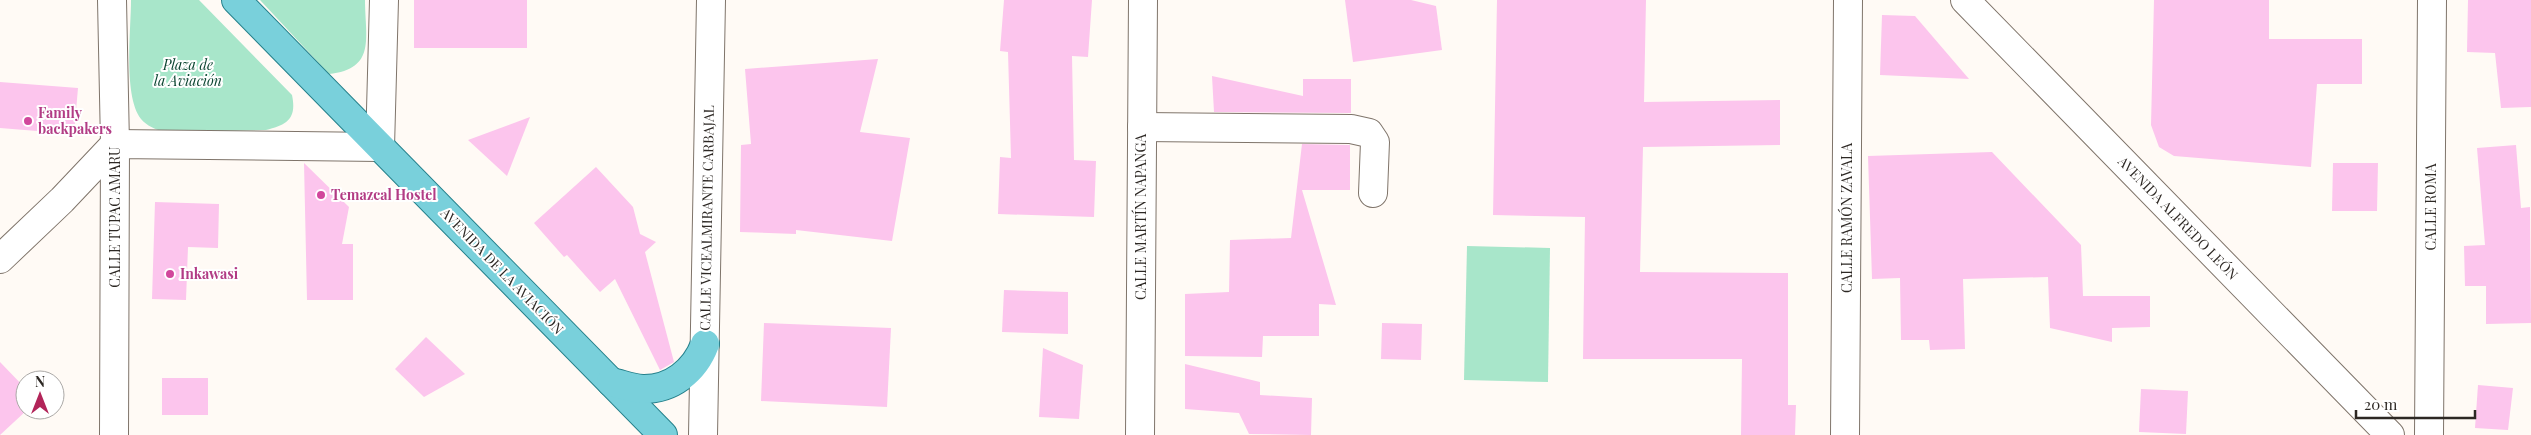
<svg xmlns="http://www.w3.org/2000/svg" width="2531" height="435" viewBox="0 0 2531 435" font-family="'Playfair Display',serif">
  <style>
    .green { fill: #a8e6ca }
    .building { fill: #fcc5ed }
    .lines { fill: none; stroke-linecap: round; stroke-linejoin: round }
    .minor-casing { stroke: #7f746a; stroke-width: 30 }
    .major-casing { stroke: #25808b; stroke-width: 30 }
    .minor { stroke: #fff; stroke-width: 28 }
    .major { stroke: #79d0db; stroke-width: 28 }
    .hotel-dot { fill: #d1479c; stroke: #fff; stroke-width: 2 }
    .labels { text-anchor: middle; stroke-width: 4; stroke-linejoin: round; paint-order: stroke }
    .park-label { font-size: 14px; font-style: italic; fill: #0a4430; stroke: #fff }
    .hotel-label { font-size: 14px; font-weight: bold; fill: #b23c85; stroke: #fff; text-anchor: start }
    .street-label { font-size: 14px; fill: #2d2824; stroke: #fff }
  </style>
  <rect width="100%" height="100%" fill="#fffaf5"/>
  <g class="green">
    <path d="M131,0H199L292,95C297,119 287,125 266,130L164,132C155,129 147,126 141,119C123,96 131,30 131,0Z"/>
    <path d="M260,0H365C365,37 377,69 329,74Z"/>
    <polygon points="1467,246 1550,248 1548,382 1464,380"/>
  </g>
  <g class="building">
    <rect x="414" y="0" width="113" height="48"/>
    <polygon points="1004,0 1092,0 1088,57 1072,56 1074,160 1096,161 1094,217 998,214 1000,157 1011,158 1008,52 1000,51"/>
    <polygon points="1345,0 1411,0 1436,6 1442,50 1353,62"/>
    <polygon points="1497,0 1646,0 1644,102 1780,100 1780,145 1643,147 1640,272 1788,273 1788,405 1796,405 1795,435 1741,435 1742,359 1583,359 1585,217 1493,215"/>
    <polygon points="2154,0 2269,0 2269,39 2362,39 2362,84 2317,84 2311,167 2174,156 2159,147 2151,125"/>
    <polygon points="2468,0 2531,0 2531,107 2501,108 2495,53 2467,52"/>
    <polygon points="1882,15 1915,16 1969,79 1880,75"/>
    <polygon points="878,59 860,132 910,138 892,241 796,230 796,234 740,232 741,145 751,144 745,69"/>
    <polygon points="1212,76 1303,96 1303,79 1351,79 1351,113 1214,112"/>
    <polygon points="0,82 78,88 74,134 0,128"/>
    <polygon points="530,117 507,176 468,140"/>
    <polygon points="1302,144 1350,145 1350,190 1302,190 1336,305 1319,304 1319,336 1263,336 1262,357 1185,356 1185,294 1229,292 1230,240 1291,238"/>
    <polygon points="2516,145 2521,208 2530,207 2531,323 2486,324 2486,286 2465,286 2464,246 2485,245 2477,148"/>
    <polygon points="1992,152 2081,245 2083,296 2150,296 2150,327 2112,328 2112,342 2050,328 2048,277 1963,279 1965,349 1930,350 1929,340 1901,340 1900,278 1872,279 1868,156"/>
    <polygon points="304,163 349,207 342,244 353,244 353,300 307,300"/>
    <polygon points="2333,163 2378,163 2377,211 2332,211"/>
    <polygon points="596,167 633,207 640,234 656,242 645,252 674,362 660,370 615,279 600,292 567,255 564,257 534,223"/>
    <polygon points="155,202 219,204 218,248 188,247 186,300 152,299"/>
    <polygon points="1004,290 1068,292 1068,334 1002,332"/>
    <polygon points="764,323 891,328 887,407 761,401"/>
    <polygon points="1382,323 1422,324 1421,360 1381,359"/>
    <polygon points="426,337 465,374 424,397 395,369"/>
    <polygon points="1043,348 1083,365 1079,419 1039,417"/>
    <polygon points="0,362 25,388 25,410 27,410 0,435"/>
    <polygon points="1185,364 1260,382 1260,395 1312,398 1311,435 1249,434 1239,413 1185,409"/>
    <rect x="162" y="378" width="46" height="37"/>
    <polygon points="2478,385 2513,388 2508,430 2475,428"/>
    <polygon points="2141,389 2188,391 2186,434 2139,432"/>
  </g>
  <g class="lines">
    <g class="minor-casing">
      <g id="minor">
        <polyline points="112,0 115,144 114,435"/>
        <polyline points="1965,0 2390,435"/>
        <polyline points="1142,127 1351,129 1369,133 1375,142 1373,193"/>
        <polyline points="0,259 62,200 115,144 380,147 384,0"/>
        <polyline points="703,435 711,0"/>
        <polyline points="1140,435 1143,0"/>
        <polyline points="1845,435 1848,0"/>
        <polyline points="2429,435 2432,0"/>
      </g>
    </g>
    <g class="major-casing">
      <g id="major">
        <polyline points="236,0 663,435"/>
        <path d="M611,382C621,384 631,388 642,389C671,390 695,371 705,344"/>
      </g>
    </g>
    <use href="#minor" class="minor"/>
    <use href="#major" class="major"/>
  </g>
  <g class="hotel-dot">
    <circle cx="28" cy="121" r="5"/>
    <circle cx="321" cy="195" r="5"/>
    <circle cx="170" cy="274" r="5"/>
  </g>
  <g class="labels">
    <g class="park-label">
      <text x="188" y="70">Plaza de<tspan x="188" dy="16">la Aviación</tspan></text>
    </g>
    <g class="hotel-label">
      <text x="38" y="118">Family<tspan x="38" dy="16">backpakers</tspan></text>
      <text x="331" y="200">Temazcal Hostel</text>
      <text x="180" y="279">Inkawasi</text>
    </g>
    <g class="street-label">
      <text transform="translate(2431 207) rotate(-90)" y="5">CALLE ROMA</text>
      <text transform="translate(115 217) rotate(-90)" y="5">CALLE TUPAC AMARU</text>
      <text transform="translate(1141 217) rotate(-90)" y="5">CALLE MARTÍN NAPANGA</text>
      <text transform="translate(707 218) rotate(-89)" y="5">CALLE VICEALMIRANTE CARBAJAL</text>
      <text transform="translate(1847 218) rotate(-90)" y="5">CALLE RAMÓN ZAVALA</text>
      <text transform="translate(2178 218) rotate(46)" y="5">AVENIDA ALFREDO LEÓN</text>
      <text transform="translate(502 271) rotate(46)" y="5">AVENIDA DE LA AVIACIÓN</text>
    </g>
  </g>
  <g transform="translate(40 395)"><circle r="24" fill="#ffffff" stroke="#aba9a7"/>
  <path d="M0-4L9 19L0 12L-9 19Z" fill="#b22459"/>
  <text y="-8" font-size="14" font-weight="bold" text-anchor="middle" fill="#2d2824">N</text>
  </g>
  <path d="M2356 410v8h119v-8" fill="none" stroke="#2d2824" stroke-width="2.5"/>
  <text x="2364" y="410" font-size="15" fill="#2d2824" stroke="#ffffff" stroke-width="4" paint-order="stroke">20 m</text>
</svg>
